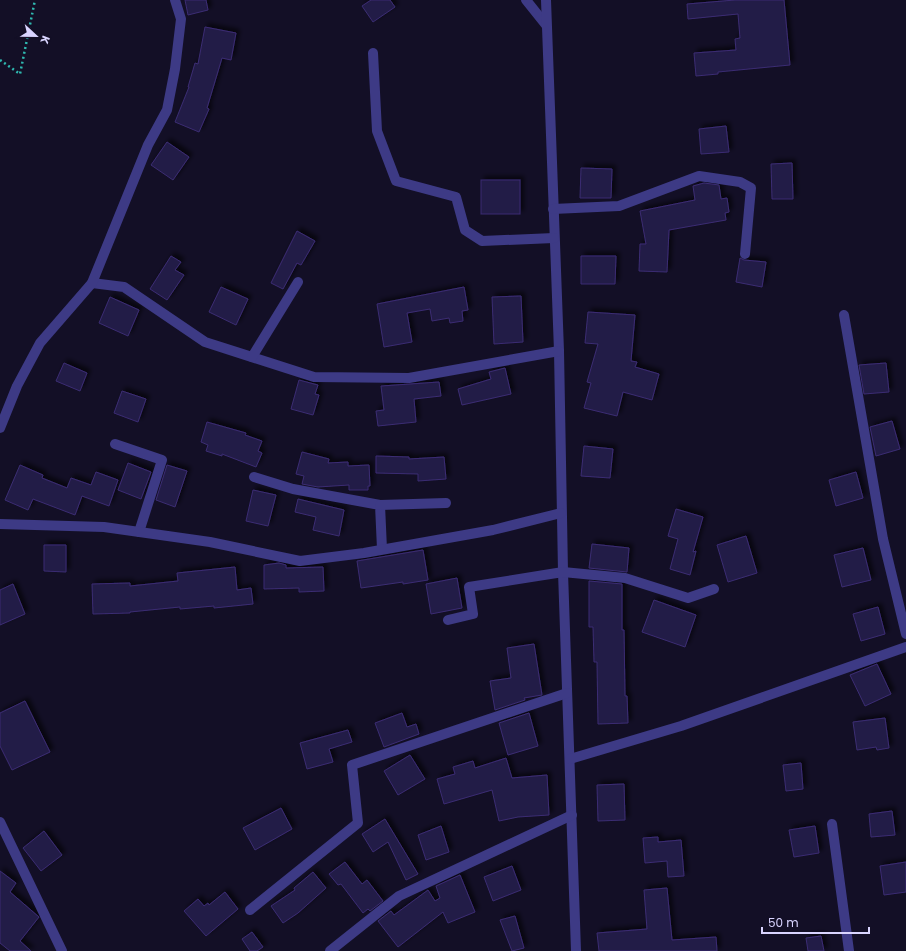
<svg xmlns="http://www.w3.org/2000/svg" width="906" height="951" viewBox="0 0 906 951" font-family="Poppins,sans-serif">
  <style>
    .building { fill: #241b47; stroke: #3b2d73; filter: url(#shadow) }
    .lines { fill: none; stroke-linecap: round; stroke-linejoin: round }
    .path { stroke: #2fb8b0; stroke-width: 2.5; stroke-dasharray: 2 3; stroke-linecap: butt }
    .minor { stroke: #3d3a85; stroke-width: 10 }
  </style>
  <defs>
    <filter id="shadow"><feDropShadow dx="3.5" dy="-3.5" stdDeviation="2" flood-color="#0009"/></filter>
  </defs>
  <rect width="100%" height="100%" fill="#130f26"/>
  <g class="building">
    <polygon points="185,0 206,0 208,10 188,15"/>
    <polygon points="371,0 390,0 395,7 373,22 362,6"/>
    <polygon points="735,0 784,0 790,65 718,72 718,74 696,76 694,53 736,50 735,39 740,38 738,14 688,19 687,4"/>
    <polygon points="205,27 236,33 231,60 222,58 207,108 209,109 199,132 175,122 189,87 188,87 195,63 198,64"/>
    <polygon points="726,126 729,152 701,154 699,129"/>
    <polygon points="167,142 189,157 173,180 151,165"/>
    <polygon points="792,163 793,199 772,199 771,164"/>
    <polygon points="581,168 612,169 611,198 580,198"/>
    <rect x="481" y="180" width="39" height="34"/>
    <polygon points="704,183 719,185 721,199 727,198 729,212 725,213 726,220 669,230 667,272 639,271 640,244 646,244 640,211 695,200 693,186"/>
    <polygon points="297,231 315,241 301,265 297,263 283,289 271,283"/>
    <polygon points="171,256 181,262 175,270 184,275 167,300 150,289"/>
    <polygon points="581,256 616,256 615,284 581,284"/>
    <polygon points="740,258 744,260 766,262 762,287 736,282"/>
    <polygon points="221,287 248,299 236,325 209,312"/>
    <polygon points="464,287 468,310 462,311 463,321 450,323 449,318 432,321 430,309 407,313 412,342 384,347 377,304"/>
    <polygon points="521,296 523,342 494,344 492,297"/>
    <polygon points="110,297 139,310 128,336 99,323"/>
    <polygon points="588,312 635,315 631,361 637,362 635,367 659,374 652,400 623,392 617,416 584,408 591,383 587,382 598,344 585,343"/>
    <polygon points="64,363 87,373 80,391 56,381"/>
    <polygon points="886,363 889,392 864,394 859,365"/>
    <polygon points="505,368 511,394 462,405 458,389 491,379 489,372"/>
    <polygon points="299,380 318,385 315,394 319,395 313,415 291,409"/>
    <polygon points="439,382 441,396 414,399 416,422 378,426 376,411 384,410 381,386"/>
    <polygon points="122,391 146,399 138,422 114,413"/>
    <polygon points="892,421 900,449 876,456 870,427"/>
    <polygon points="207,422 246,433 245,435 262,441 258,451 262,453 256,467 222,454 222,456 206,451 208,445 201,442"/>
    <polygon points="584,446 613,449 610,478 581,476"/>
    <polygon points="302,452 329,459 328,463 348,462 348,466 369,465 370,486 368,486 368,490 349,490 349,485 318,487 302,484 304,476 296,474"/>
    <polygon points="376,456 409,457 409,459 444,457 446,479 418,481 418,474 376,473"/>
    <polygon points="128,463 151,472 141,499 118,490"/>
    <polygon points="20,465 43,475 42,478 67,488 71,478 91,485 96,472 118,480 109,506 82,496 75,515 33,499 28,510 5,500"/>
    <polygon points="167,465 187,471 175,507 156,500"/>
    <polygon points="856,472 863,498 836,506 829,480"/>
    <polygon points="253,490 276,495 268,526 246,521"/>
    <polygon points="298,499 344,510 339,536 313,530 316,517 295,512"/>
    <polygon points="676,509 703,517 693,552 696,551 690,575 670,569 678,539 668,536"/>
    <polygon points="746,536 757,573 728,582 717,545"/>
    <polygon points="592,544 629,548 627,572 589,568"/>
    <polygon points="44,545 66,545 66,572 44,571"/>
    <polygon points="863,548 871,580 842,587 834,555"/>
    <polygon points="423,550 428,580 403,584 403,582 361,588 357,561"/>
    <polygon points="279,563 286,565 286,568 323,567 324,591 299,592 299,588 264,589 264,565"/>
    <polygon points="235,567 237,590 251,588 253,604 214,608 214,606 180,609 180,607 130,612 130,613 93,614 92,584 130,583 130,586 178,581 177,573"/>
    <polygon points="457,578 462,608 431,614 426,584"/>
    <polygon points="589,581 622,584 622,630 624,630 625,696 627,696 628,723 598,724 597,662 594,662 593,627 589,627"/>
    <polygon points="13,584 25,614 0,625 0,590"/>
    <polygon points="654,600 696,615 685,647 642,632"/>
    <polygon points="878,607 885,634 861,641 853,614"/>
    <polygon points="534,644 542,695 524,698 525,700 495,710 490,681 511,678 507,648"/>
    <polygon points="877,664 891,694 865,706 850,675"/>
    <polygon points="25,701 50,752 12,770 0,746 0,713"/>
    <polygon points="402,713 407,727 416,724 419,734 384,747 375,723"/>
    <polygon points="529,713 538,746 508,755 499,723"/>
    <polygon points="885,718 889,748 877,750 876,747 857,750 853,722"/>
    <polygon points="348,730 352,742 329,749 333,762 307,769 300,743"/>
    <polygon points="410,755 425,779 398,795 384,771"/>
    <polygon points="506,758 512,778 547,775 549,815 518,817 499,821 492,790 444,804 437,779 455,774 453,767 473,761 475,768"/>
    <polygon points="801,763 803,789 786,791 783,765"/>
    <polygon points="624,784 625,820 598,821 597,785"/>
    <polygon points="281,808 292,829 255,850 243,828"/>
    <polygon points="892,811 895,835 871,837 869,814"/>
    <polygon points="385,819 418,874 406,880 388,842 373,852 362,834"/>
    <polygon points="441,826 449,852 426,860 418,835"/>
    <polygon points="815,826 819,853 794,857 789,830"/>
    <polygon points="44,831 62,855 41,871 23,848"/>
    <polygon points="658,837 658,842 681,840 684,876 668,877 667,861 645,863 643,838"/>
    <polygon points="345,862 362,884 367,880 383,901 370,911 368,909 363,913 341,884 338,885 329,874"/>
    <polygon points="906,862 906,892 884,895 880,866"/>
    <polygon points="512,866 521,890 493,901 484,877"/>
    <polygon points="0,871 16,883 10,892 39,917 20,941 31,951 10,951 0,943"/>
    <polygon points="313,872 326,888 298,913 283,923 271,906 295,890 294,888"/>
    <polygon points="460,875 475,912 448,923 443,912 398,947 378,921 391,911 394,915 428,890 435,901 440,898 436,886"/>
    <polygon points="667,888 672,940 716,937 717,951 599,951 597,933 647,929 644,890"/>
    <polygon points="225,892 238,909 206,936 184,911 198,899 204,906 208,903 209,905"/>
    <polygon points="515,916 524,948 512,951 500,920"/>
    <polygon points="252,932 263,947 257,951 250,951 242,939"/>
    <polygon points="821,936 824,951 808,951 806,938"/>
  </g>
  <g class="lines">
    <polyline class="path" points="0,60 20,74 35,0"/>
    <g class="minor">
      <polyline points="526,0 546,25"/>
      <polyline points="546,0 559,351 563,572 576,951"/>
      <polyline points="373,53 377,131 396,181 456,197 465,230 482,241 554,238"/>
      <polyline points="553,209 619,206 699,176 740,182 751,188 745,254"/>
      <polyline points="92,283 124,287 205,342 314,377 409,378 559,351"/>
      <polyline points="844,315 883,539 906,634"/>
      <polyline points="252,357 298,282"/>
      <polyline points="0,428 17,386 40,343 92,283 148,145 167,110 175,69 181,19 175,0"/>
      <polyline points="115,444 162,460 139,532"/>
      <polyline points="254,477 293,489 380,505 382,549"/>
      <polyline points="380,505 446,503"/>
      <polyline points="0,524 104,527 210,542 300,561 364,553 493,530 561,513"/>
      <polyline points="448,620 473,614 469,587 563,572 625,578 688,598 714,589"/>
      <polyline points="570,759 681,726 906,647"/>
      <polyline points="0,822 62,951"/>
      <polyline points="832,824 849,951"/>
      <polyline points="250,910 358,823 352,765 567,693"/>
      <polyline points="330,951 399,896 572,815"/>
    </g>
  </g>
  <g transform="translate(36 36) rotate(112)" stroke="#130f26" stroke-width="3" paint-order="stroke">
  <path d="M0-3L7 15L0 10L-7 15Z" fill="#d9d4ff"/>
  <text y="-6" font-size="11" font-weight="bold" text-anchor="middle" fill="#d9d4ff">K</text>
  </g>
  <path d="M762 927v6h107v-6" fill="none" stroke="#d9d4ff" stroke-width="2"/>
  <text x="768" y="927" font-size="12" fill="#d9d4ff" stroke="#130f26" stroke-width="3" paint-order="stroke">50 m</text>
</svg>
